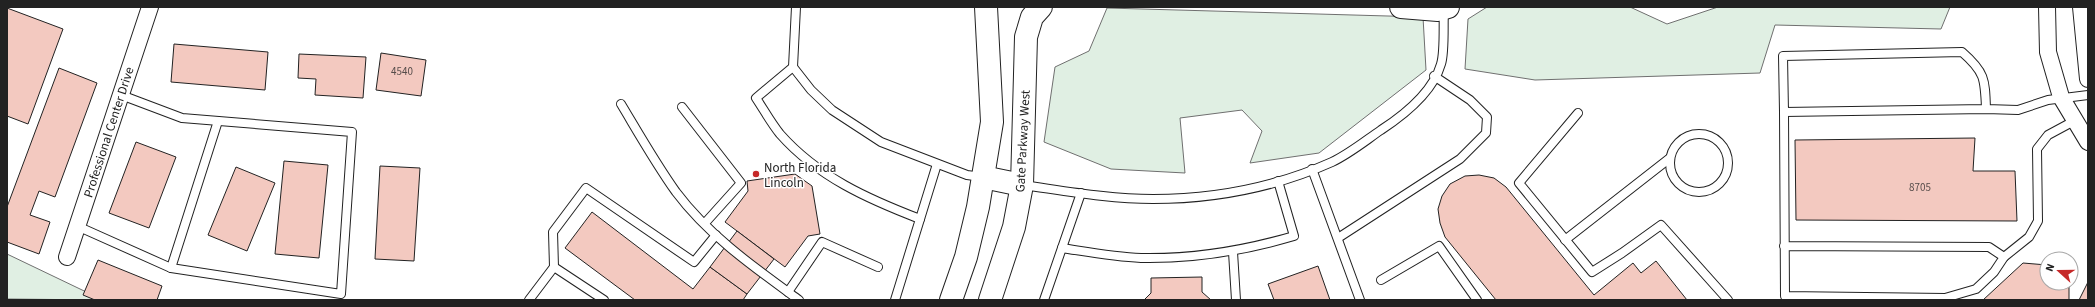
<svg xmlns="http://www.w3.org/2000/svg" width="2095" height="307" viewBox="0 0 2095 307" font-family="'Source Sans 3',sans-serif">
  <style>
    .green { fill: #e0efe3; stroke: #6f6f6f }
    .building { fill: #f3c9c0; stroke: #222 }
    .lines { fill: none; stroke-linecap: round; stroke-linejoin: round }
    .lane-casing { stroke: #222; stroke-width: 10 }
    .street-casing { stroke: #222; stroke-width: 18 }
    .secondary-casing { stroke: #222; stroke-width: 24 }
    .highway-casing { stroke: #222; stroke-width: 24 }
    .lane { stroke: #fff; stroke-width: 8 }
    .street { stroke: #fff; stroke-width: 16 }
    .secondary { stroke: #fff; stroke-width: 22 }
    .highway { stroke: #fff; stroke-width: 22 }
    .poi-dot { fill: #c62828; stroke: #fff; stroke-width: 1.5 }
    .labels { text-anchor: middle; stroke-width: 3; stroke-linejoin: round; paint-order: stroke }
    .number-label { font-size: 11px; fill: #564c4a }
    .street-label { font-size: 13px; fill: #222; stroke: #fff }
    .poi-label { font-size: 13px; fill: #222; stroke: #fff; text-anchor: start }
  </style>
  <rect width="100%" height="100%" fill="#fff"/>
  <g class="green">
    <polygon points="1487,7 1630,7 1667,24 1718,7 1950,7 1941,29 1775,25 1760,73 1535,80 1465,69 1468,19"/>
    <polygon points="1107,8 1423,17 1426,70 1319,153 1250,163 1262,131 1242,110 1180,118 1185,173 1111,169 1044,142 1055,67 1089,51"/>
    <polygon points="7,254 103,300 7,299"/>
  </g>
  <g class="building">
    <polygon points="7,8 63,29 28,124 7,116"/>
    <polygon points="174,44 268,52 265,90 171,82"/>
    <polygon points="381,53 426,60 421,96 376,90"/>
    <polygon points="299,54 366,57 363,98 315,95 316,79 298,78"/>
    <polygon points="59,68 97,83 55,197 39,191 30,215 50,222 39,254 7,242 7,207"/>
    <polygon points="1975,138 1973,171 2015,171 2017,221 1796,220 1795,140"/>
    <polygon points="136,142 176,157 149,228 109,213"/>
    <polygon points="284,161 328,165 319,258 275,254"/>
    <polygon points="380,166 420,168 414,261 375,259"/>
    <polygon points="236,167 275,183 247,251 208,235"/>
    <polygon points="795,174 812,186 820,234 808,236 785,267 725,222 748,191 747,181"/>
    <polygon points="1479,175 1494,178 1506,187 1594,295 1633,263 1641,273 1656,261 1687,300 1496,300 1445,237 1440,223 1438,209 1442,196 1450,184 1465,176"/>
    <polygon points="592,212 693,289 710,267 747,294 743,300 635,300 565,248"/>
    <polygon points="737,231 774,259 747,294 710,267"/>
    <polygon points="98,260 162,286 157,300 95,300 83,295"/>
    <polygon points="2023,263 2047,265 2047,283 2069,283 2069,300 1983,300"/>
    <polygon points="1318,266 1330,300 1274,300 1268,284"/>
    <polygon points="1202,277 1202,292 1211,300 1144,300 1151,293 1151,278"/>
    <polygon points="2088,282 2088,300 2079,300"/>
  </g>
  <g class="lines">
    <g class="lane-casing">
      <g id="lane">
        <path d="M796,7L793,67L756,98C764,110 771,123 780,134C818,177 868,199 920,219L895,300"/>
        <polyline points="793,67 811,90 832,110 881,142 967,175 982,177"/>
        <path d="M621,104C639,134 656,164 676,192C709,236 755,268 799,300"/>
        <polyline points="682,107 741,183 705,223"/>
        <path d="M1986,109L1784,112L1783,56L1962,52C1985,72 1985,79 1986,109L2018,110L2048,100L2088,95"/>
        <polyline points="1578,113 1519,183 1592,272 1622,253 1661,225 1728,300"/>
        <circle cx="1699" cy="163" r="29"/>
        <polyline points="1312,169 1360,300"/>
        <path d="M1023,185C1066,191 1110,199 1153,199C1214,199 1276,187 1332,162C1349,154 1365,141 1381,130C1404,115 1433,92 1441,64C1445,52 1443,24 1444,10"/>
        <polyline points="920,219 937,164"/>
        <polyline points="77,226 171,268 341,294 352,132 182,118 121,95"/>
        <polyline points="1338,238 1460,159 1486,133 1487,117 1470,100 1434,76"/>
        <polyline points="1565,240 1670,158"/>
        <polyline points="1784,246 1989,247 2004,257 1994,272 1976,289 1945,298 1785,296 1784,112"/>
        <path d="M1062,248C1088,252 1114,257 1141,258C1194,259 1243,251 1294,236L1278,181"/>
        <polyline points="1233,252 1236,300"/>
        <polyline points="2004,257 2029,237 2038,221 2037,149 2048,135 2074,121"/>
        <polyline points="554,267 553,232 586,188 694,262 716,235"/>
        <polyline points="171,268 218,121"/>
        <polyline points="1381,280 1439,246 1477,300"/>
        <polyline points="788,292 822,242 878,267"/>
        <polyline points="529,300 554,267 604,300"/>
        <polyline points="1044,300 1081,193"/>
      </g>
    </g>
    <g class="street-casing">
      <g id="street">
        <polyline points="2047,7 2048,52 2061,97 2088,142"/>
        <polyline points="2081,7 2088,79"/>
        <polyline points="67,257 150,7"/>
      </g>
    </g>
    <g class="secondary-casing">
      <g id="secondary">
        <polyline points="983,177 1022,185"/>
        <polyline points="951,300 966,257 978,207 992,122 986,7"/>
        <polyline points="990,300 1014,227 1022,185 1026,37 1032,17 1041,7"/>
      </g>
    </g>
    <g class="highway-casing">
      <polyline id="highway" points="1401,7 1438,10 1448,7"/>
    </g>
    <use href="#lane" class="lane"/>
    <use href="#street" class="street"/>
    <use href="#secondary" class="secondary"/>
    <use href="#highway" class="highway"/>
  </g>
  <circle class="poi-dot" cx="756" cy="174" r="4"/>
  <g class="labels">
    <g class="number-label">
      <text x="402" y="75">4540</text>
      <text x="1920" y="191">8705</text>
    </g>
    <g class="street-label">
      <text transform="translate(108 132) rotate(-72)" y="5">Professional Center Drive</text>
      <text transform="translate(1022 141) rotate(-87)" y="5">Gate Parkway West</text>
    </g>
    <g class="poi-label">
      <text x="764" y="172">North Florida<tspan x="764" dy="15">Lincoln</tspan></text>
    </g>
  </g>
  <rect width="2095" height="307" fill="none" stroke="#222222" stroke-width="16"/>
  <g transform="translate(2059 271) rotate(291)"><circle r="19" fill="#ffffff" stroke="#a7a7a7"/>
  <path d="M0-3L7 15L0 10L-7 15Z" fill="#c62828"/>
  <text y="-6" font-size="11" font-weight="bold" text-anchor="middle" fill="#222222">N</text>
  </g>
</svg>
